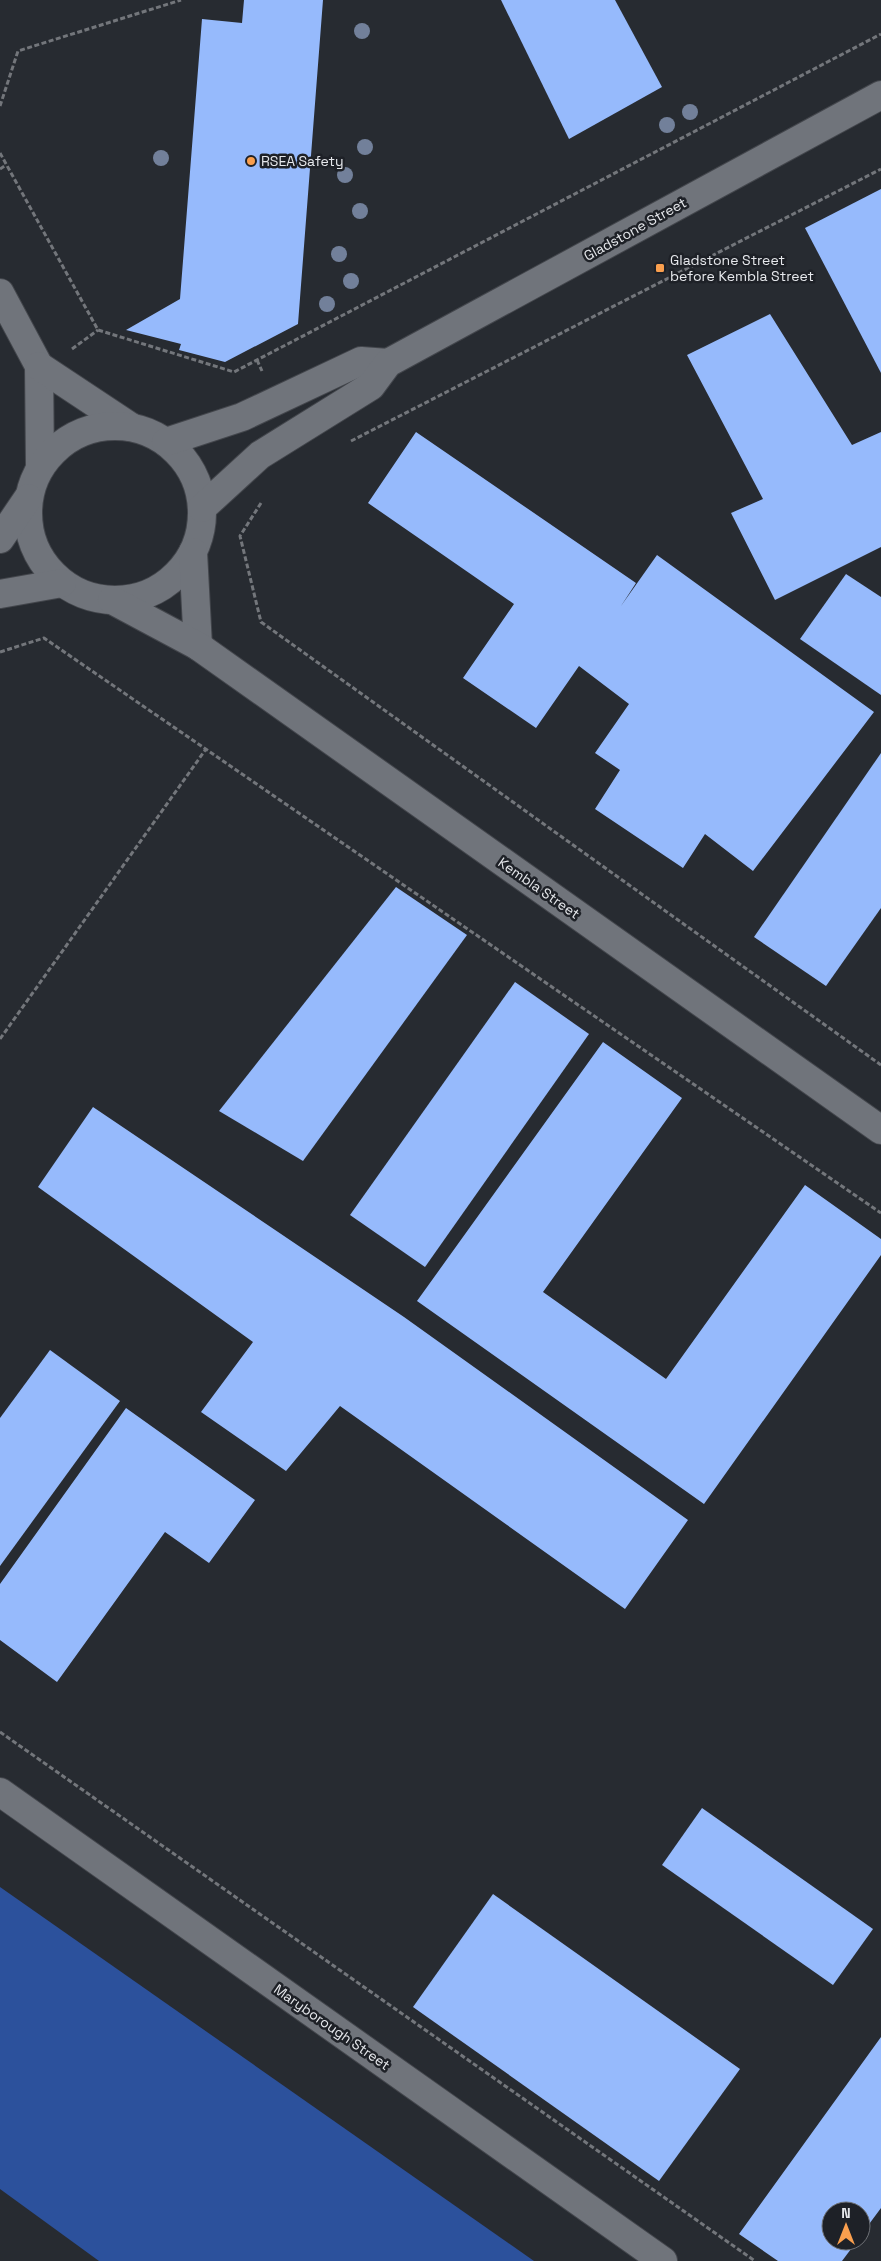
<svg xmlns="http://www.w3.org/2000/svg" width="881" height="2261" viewBox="0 0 881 2261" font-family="'Space Grotesk',sans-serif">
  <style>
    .forest { fill: #2c519c }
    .building { fill: #96bafc }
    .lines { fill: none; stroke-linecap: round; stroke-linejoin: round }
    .minor-casing { stroke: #43464c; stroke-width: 30 }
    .path { stroke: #73767b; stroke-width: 3; stroke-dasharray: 5 2.5; stroke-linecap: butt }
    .minor { stroke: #70747b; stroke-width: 28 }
    .tree { fill: #72809a }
    .poi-dot { fill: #fa9f4e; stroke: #1e2127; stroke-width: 2 }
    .labels { text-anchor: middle; stroke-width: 5; stroke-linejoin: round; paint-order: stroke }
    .poi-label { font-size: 14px; fill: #e6e8ec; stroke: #1e2127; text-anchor: start }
    .street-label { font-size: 14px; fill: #e6e8ec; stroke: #1e2127 }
  </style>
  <rect width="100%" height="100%" fill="#272b31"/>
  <polygon class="forest" points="0,1887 534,2261 99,2261 0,2189"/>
  <g class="building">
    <polygon points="244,0 323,0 298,324 225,362 179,350 181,344 126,330 180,299 202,19 242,23"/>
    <polygon points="501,0 615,0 662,87 569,139"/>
    <polygon points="881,189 881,373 805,228"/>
    <polygon points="770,314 852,445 881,432 881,547 775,600 731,513 763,499 687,355"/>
    <polygon points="416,432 636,583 621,606 657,555 874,712 753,871 705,834 683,868 595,809 620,770 595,753 629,704 579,666 536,728 463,678 514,604 368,503"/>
    <polygon points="846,574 881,597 881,695 800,639"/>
    <polygon points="881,753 881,908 826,986 754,937"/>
    <polygon points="396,887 467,935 303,1161 219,1111"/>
    <polygon points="515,982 589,1034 425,1267 350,1215"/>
    <polygon points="603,1042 682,1098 543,1292 666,1379 805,1185 881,1239 881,1255 704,1504 417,1301"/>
    <polygon points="93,1107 404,1317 688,1520 625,1609 340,1406 286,1471 201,1412 253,1342 38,1187"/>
    <polygon points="50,1350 120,1401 0,1566 0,1418"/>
    <polygon points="126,1408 255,1500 209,1563 165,1532 57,1682 0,1640 0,1584"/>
    <polygon points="702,1808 873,1929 833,1985 662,1865"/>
    <polygon points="493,1894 740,2069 659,2181 413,2007"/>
    <polygon points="881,2037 881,2208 861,2235 861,2211 831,2211 831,2241 857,2241 842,2261 778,2261 739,2234"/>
  </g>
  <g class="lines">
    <g class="minor-casing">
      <g id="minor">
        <polyline points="0,293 39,366 40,467"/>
        <polyline points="39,366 131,427"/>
        <circle cx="115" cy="513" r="87"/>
        <polyline points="166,442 242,417 361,361 388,363"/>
        <polyline points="202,508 260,455 371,386 388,363 881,95"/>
        <polyline points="0,539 28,498"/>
        <polyline points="193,552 198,646"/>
        <polyline points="0,594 62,583"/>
        <polyline points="112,600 198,646 881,1130"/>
        <polyline points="0,1792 663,2261"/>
      </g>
    </g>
    <g class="path">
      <polyline points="0,106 18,51 181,0"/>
      <polyline points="0,153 98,330 234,372 881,34"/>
      <polyline points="0,169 6,165"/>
      <polyline points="72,349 98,330"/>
      <polyline points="257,360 262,371"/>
      <polyline points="351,441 881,169"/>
      <polyline points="261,503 240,536 261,622 881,1065"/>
      <polyline points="0,652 44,638 881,1213"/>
      <polyline points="0,1039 206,749"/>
      <polyline points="0,1732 755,2261"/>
    </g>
    <use href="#minor" class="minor"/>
  </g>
  <g class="tree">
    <circle cx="362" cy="31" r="8"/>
    <circle cx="690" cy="112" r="8"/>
    <circle cx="667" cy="125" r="8"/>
    <circle cx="365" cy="147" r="8"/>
    <circle cx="161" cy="158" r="8"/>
    <circle cx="345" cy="175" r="8"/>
    <circle cx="360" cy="211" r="8"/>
    <circle cx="339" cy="254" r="8"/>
    <circle cx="351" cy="281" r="8"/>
    <circle cx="327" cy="304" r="8"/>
  </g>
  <g class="poi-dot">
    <circle cx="251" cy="161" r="5"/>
    <rect x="655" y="263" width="10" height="10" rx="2.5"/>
  </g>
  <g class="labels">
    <g class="poi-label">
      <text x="261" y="166">RSEA Safety</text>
      <text x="670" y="265">Gladstone Street<tspan x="670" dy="16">before Kembla Street</tspan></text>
    </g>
    <g class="street-label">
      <text transform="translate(635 229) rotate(-29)" y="5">Gladstone Street</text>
      <text transform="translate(539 888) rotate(35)" y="5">Kembla Street</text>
      <text transform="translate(332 2027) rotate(35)" y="5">Maryborough Street</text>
    </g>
  </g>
  <g transform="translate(846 2226)"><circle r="24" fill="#1e2127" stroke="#6e7176"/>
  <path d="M0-4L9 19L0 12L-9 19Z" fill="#fa9f4e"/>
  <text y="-8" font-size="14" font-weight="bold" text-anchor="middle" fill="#e6e8ec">N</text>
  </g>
</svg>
